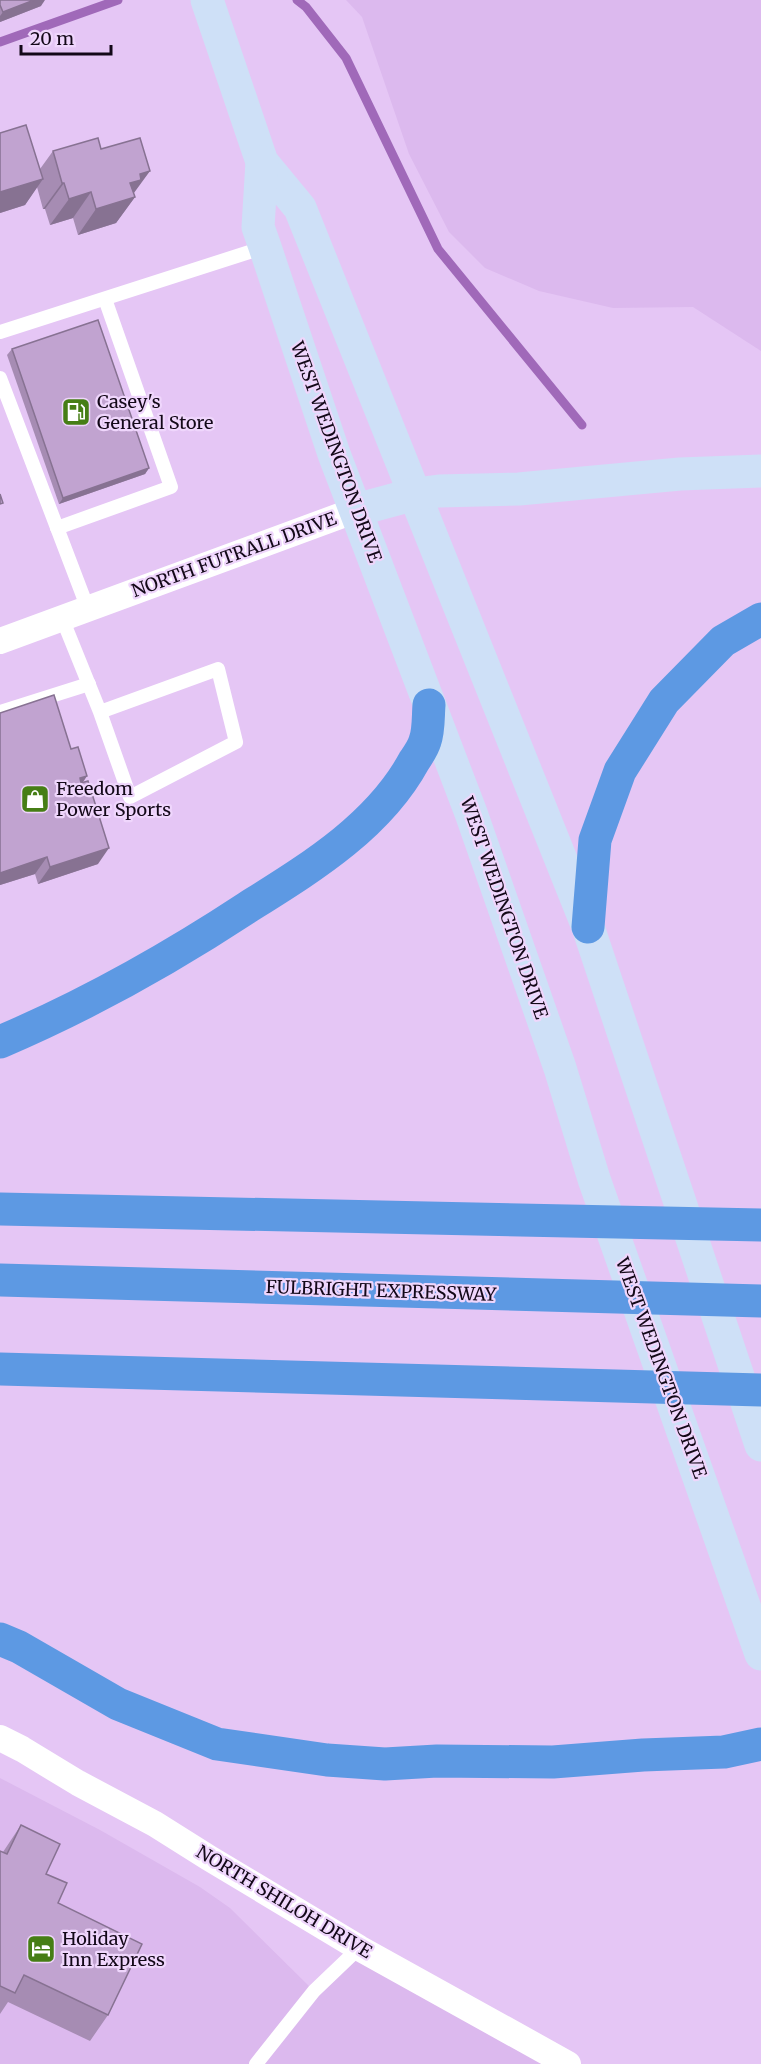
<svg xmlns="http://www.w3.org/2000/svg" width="761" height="2064" viewBox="0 0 761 2064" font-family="Merriweather,serif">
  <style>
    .built { fill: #dcb9ee }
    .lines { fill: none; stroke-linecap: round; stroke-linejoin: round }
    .stream { stroke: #a069b9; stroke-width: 9 }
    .service { stroke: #fff; stroke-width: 14 }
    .minor { stroke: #fff; stroke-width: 26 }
    .secondary { stroke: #cee0f7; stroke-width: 33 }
    .motorway { stroke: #5d99e3; stroke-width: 33 }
    .wall { fill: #a68cb3 }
    .shaded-wall { fill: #877292 }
    .building { fill: #c1a3d0; stroke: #877292; stroke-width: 1.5 }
    .labels { text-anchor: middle; stroke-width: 4.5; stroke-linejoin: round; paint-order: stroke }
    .poi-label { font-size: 18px; fill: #130818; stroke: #efd6fc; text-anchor: start }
    .street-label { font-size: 18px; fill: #130818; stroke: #efd6fc }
  </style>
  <rect width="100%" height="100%" fill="#e5c6f5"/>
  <g class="built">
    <polygon points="346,0 761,0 761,351 693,307 613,308 539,291 485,268 449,232 409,154 362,17"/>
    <polygon points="0,1778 100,1830 200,1887 230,1908 314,1991 359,1948 568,2064 0,2064"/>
  </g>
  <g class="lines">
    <g class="stream">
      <polyline points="297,0 306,7 346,58 438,249 582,425"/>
      <polyline points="0,42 118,0"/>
    </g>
    <g class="service">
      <polyline points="0,332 265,247"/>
      <polyline points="0,378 88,609"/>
      <polyline points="57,528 171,487 105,299"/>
      <polyline points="62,618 100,712 130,797 236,742 218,669 100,712"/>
      <polyline points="0,712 89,684"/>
      <polyline points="256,2064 314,1991 359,1948"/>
    </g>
    <g class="minor">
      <polyline points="0,641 356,510"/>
      <polyline points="0,1738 22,1749 78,1783 155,1824 209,1858 359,1948 568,2064"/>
    </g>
    <g class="secondary">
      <polyline points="207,0 262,162 300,208 588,927 761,1445"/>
      <polyline points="262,162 258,227 265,247 334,454 471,813 560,1068 594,1179 761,1654"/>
      <polyline points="356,510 415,494 439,491 519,489 680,474 761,471"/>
    </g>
    <g class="motorway">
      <polyline points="588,927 595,840 620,771 664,701 723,641 761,619"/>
      <path d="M0,1042C87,1005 169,959 248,907C310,868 378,827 414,761C418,755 423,748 425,741C429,730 428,716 429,705"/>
      <polyline points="0,1209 761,1225"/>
      <polyline points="0,1280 761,1301"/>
      <polyline points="0,1369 761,1390"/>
      <polyline points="0,1639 19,1647 118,1704 217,1744 327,1760 385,1764 437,1761 553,1762 643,1755 724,1752 761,1744"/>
    </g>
  </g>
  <g class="wall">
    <polygon points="0,0 41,6 0,22"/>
    <polygon points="0,133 40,169 53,151 101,149 134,194 135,197 116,223 78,235 73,218 50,225 45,209 43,209 37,187 25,205 0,213"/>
    <polygon points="12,349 149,468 145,474 59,504 7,355"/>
    <polygon points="0,713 71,749 83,783 98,864 38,884 35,874 0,885"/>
    <polygon points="21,1825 46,1874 58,1903 108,2015 90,2041 8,2002 0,2014 0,1851 3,1852"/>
  </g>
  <g class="shaded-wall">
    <polygon points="34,0 45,0 41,6 0,22 0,16 3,12"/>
    <polygon points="150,171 131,197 135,197 116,223 78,235 96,209 130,183 140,174"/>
    <polygon points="43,179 25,205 0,213 0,192"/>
    <polygon points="62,183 64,183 45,209 43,209"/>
    <polygon points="91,192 73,218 50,225 69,199"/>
    <polygon points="149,468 145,474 59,504 63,498"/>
    <polygon points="87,776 76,793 80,778"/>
    <polygon points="109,848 98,864 38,884 50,867"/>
    <polygon points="47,857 35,874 0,885 0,873"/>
  </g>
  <g class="building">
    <polygon points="0,0 34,0 3,12 0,5"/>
    <polygon points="26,125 43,179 0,192 0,133"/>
    <polygon points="98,138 101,149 140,138 150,171 140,174 141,180 130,183 135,197 96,209 91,192 69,199 64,183 62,183 53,151"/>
    <polygon points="98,320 149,468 63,498 12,349"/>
    <polygon points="0,494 3,503 0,504"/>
    <polygon points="54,695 71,749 78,747 87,776 80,778 81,783 88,781 109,848 50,867 47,857 0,873 0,713"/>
    <polygon points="21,1825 60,1844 46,1874 67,1883 58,1903 142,1944 108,2015 24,1975 15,1993 0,1986 0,1851 7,1854"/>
  </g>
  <defs>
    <g id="fuel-square" transform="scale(1.5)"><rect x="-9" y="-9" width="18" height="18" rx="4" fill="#467e15" stroke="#efd6fc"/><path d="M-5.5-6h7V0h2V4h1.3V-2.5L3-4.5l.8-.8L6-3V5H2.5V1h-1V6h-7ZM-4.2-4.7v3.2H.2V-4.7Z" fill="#fff"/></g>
    <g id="shop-square" transform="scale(1.5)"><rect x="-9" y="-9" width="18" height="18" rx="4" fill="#467e15" stroke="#efd6fc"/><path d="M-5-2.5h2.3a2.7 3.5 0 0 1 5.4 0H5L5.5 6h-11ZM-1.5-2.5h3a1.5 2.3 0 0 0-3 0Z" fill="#fff"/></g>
    <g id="hotel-square" transform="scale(1.5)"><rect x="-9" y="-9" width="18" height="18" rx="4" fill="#467e15" stroke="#efd6fc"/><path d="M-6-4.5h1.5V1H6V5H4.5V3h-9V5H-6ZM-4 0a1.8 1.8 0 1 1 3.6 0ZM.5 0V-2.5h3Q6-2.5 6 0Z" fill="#fff"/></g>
  </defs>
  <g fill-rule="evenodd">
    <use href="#fuel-square" x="76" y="412"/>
    <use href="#shop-square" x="35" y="799"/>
    <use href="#hotel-square" x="41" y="1949"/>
  </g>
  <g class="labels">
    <g class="poi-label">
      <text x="97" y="408">Casey's<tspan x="97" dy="21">General Store</tspan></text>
      <text x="56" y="795">Freedom<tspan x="56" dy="21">Power Sports</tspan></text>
      <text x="62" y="1945">Holiday<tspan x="62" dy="21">Inn Express</tspan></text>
    </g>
    <g class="street-label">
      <text transform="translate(336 452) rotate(70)" y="6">WEST WEDINGTON DRIVE</text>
      <text transform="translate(234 555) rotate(-20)" y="6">NORTH FUTRALL DRIVE</text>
      <text transform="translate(504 908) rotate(71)" y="6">WEST WEDINGTON DRIVE</text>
      <text transform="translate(381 1291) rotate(2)" y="6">FULBRIGHT EXPRESSWAY</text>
      <text transform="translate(661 1368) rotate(70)" y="6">WEST WEDINGTON DRIVE</text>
      <text transform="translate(284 1902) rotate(31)" y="6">NORTH SHILOH DRIVE</text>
    </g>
  </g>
  <path d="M21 45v9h90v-9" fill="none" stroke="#130818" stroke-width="3"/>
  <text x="30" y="45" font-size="18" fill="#130818" stroke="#efd6fc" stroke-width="4.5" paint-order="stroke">20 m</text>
</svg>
